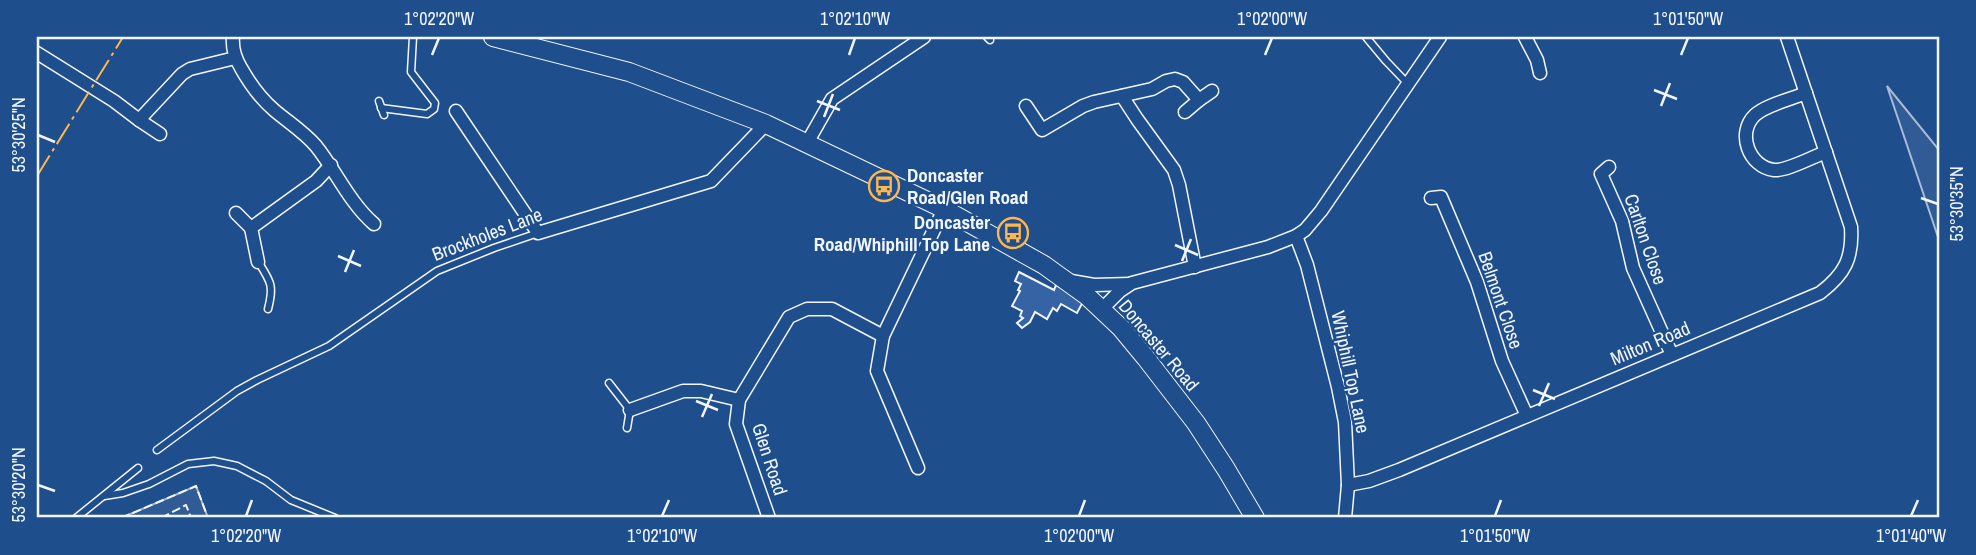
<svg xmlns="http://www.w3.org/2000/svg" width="1976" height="555" viewBox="0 0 1976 555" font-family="'Archivo Narrow',sans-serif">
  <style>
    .built { fill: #305b95; stroke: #a8bbd7; stroke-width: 2 }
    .building { fill: #3563a3; stroke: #f2f6ff; stroke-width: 2 }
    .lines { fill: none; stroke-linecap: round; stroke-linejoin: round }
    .lane-casing { stroke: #f2f6ff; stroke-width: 9 }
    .street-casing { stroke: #f2f6ff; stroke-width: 15 }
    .secondary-casing { stroke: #f2f6ff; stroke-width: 20 }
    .lane { stroke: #1f4e8c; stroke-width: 6 }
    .street { stroke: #1f4e8c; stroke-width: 12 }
    .secondary { stroke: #1f4e8c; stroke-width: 18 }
    .fence { stroke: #f2f6ff; stroke-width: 2; stroke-dasharray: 9 3.5; stroke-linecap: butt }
    .power { stroke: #ffb74d; stroke-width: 2; stroke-dasharray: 24 5 3.5 5; stroke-linecap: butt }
    .ticks { fill: none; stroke: #f2f6ff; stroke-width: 2.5 }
    .labels { text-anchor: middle; stroke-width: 5; stroke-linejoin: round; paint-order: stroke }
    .poi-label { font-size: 19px; font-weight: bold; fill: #f2f6ff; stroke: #1f4e8c; text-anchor: start }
    .street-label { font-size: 19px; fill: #f2f6ff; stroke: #1f4e8c }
    .neatline { fill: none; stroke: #f2f6ff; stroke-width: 2.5 }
    .ticks-label { font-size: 18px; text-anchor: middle; fill: #f2f6ff }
  </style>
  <rect width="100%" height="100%" fill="#1f4e8c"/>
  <g class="built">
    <polygon points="1887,86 1939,150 1939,240"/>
    <polygon points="196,486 208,518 121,518"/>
  </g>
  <polygon class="building" points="1019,272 1054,290 1056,285 1084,300 1077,313 1061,304 1057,311 1053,308 1047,319 1035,312 1030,322 1022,328 1017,323 1023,318 1020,316 1022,311 1012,306 1020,291 1018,290 1021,284 1015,281"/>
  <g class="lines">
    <g class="lane-casing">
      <g id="lane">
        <polyline points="987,37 990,40"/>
        <polyline points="1366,37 1386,61 1408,84"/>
        <polyline points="379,101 384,115"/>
        <polyline points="381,108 427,114 434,109 435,103 411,72 413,37"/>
        <path d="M259,263C271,282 274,286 268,309"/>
        <polyline points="609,383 630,410 627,428"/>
        <polyline points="157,450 237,391 257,380 329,346 437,271 494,248 538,233"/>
        <polyline points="104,496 123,493 149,484 188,464 214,461 237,466 266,481 291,500 335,518"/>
        <polyline points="76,518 138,468"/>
      </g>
    </g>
    <g class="street-casing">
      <g id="street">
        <path d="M233,37C232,48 235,58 241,68C250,84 260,98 274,110C288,122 304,132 316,146C336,171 349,202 374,224"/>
        <polyline points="1525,37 1537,60 1540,73"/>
        <polyline points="37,53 114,101 139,120 182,74 190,69 235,58"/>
        <path d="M1806,93C1791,99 1766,105 1755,115C1736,133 1749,167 1774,170C1787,171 1812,157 1826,152"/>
        <polyline points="1122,96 1137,119 1174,170 1179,185 1195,267"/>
        <polyline points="1199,100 1212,91"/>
        <polyline points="1026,106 1042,130 1083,106 1094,102 1152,89 1166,81 1175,79 1183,82 1199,100 1185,112"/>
        <polyline points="456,111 538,233 711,181 766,124"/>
        <polyline points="139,120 160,134"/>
        <polyline points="807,143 832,99 924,37"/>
        <polyline points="1609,167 1601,174 1622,221 1633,268 1672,355"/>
        <polyline points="1431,198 1441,197 1477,282 1502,361 1527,416"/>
        <polyline points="236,213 251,228"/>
        <polyline points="1296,236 1307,265 1338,387 1345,422 1348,485 1345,518"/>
        <polyline points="258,262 251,228 316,181 331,165"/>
        <polyline points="1071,281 1094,285 1130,284"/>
        <polyline points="1102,309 1120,291 1132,283 1268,247 1296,236 1305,230 1321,211 1440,37"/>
        <polyline points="630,410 683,391 701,391 739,400"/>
        <polyline points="918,468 877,371 883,336 944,209"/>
        <path d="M1348,485L1369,481L1399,470L1820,293C1845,274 1853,258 1851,227L1787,37"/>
        <polyline points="769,518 736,424 739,400 789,317 807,309 832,309 883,336"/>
      </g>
    </g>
    <g class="secondary-casing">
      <polyline id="secondary" points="493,37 629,72 766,124 944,209 1044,265 1087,296 1121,328 1145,357 1196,423 1226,469 1255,518"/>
    </g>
    <use href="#lane" class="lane"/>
    <use href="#street" class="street"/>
    <use href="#secondary" class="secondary"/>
    <g class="fence">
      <polyline points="121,518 196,486 208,518"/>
      <polyline points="161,518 186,505 191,518"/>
    </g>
    <polyline class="power" points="37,176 123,37"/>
  </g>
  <path class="ticks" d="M432,55L439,38M849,55L855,38M1265,55L1272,38M1681,55L1688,38M1654,90L1677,99M817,101L840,110M1661,106L1670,83M824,117L833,94M38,135L55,142M1921,198L1938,204M1175,245L1198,255M338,256L361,266M1182,261L1191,239M345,272L354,250M1533,390L1555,399M696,401L718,410M1539,406L1549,383M702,417L712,394M38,485L55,491M246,516L252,500M662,516L669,500M1079,516L1085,500M1495,516L1501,500M1911,516L1918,500"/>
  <defs>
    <g id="bus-ring" transform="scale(1.575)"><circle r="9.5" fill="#1f4e8c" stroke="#ffb74d" stroke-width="1.5"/><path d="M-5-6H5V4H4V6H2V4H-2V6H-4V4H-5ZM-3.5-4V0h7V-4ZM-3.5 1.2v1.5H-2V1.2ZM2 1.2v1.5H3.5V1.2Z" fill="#ffb74d"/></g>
  </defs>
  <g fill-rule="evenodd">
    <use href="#bus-ring" x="884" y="186"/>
    <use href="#bus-ring" x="1013" y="233"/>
  </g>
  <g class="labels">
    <g class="poi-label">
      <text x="907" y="182">Doncaster<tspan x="907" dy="22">Road/Glen Road</tspan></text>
      <text x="990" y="229" text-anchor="end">Doncaster<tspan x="990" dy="22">Road/Whiphill Top Lane</tspan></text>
    </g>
    <g class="street-label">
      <text transform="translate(487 234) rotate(-21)" y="7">Brockholes Lane</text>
      <text transform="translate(1646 239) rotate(71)" y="7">Carlton Close</text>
      <text transform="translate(1501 300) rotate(71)" y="7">Belmont Close</text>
      <text transform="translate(1650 343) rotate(-23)" y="7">Milton Road</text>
      <text transform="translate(1159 345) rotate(50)" y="7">Doncaster Road</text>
      <text transform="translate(1351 372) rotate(78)" y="7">Whiphill Top Lane</text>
      <text transform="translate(770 459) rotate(72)" y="7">Glen Road</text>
    </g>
  </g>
  <rect width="1976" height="555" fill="none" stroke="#1f4e8c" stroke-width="77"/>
  <rect x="38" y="38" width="1900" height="478" class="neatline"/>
  <g class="ticks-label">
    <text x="439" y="25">1°02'20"W</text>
    <text x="855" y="25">1°02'10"W</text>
    <text x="1272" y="25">1°02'00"W</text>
    <text x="1688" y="25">1°01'50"W</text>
    <text transform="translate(19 135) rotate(-90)" y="6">53°30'25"N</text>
    <text transform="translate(1957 204) rotate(-90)" y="6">53°30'35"N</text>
    <text transform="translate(19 485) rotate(-90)" y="6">53°30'20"N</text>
    <text x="246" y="542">1°02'20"W</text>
    <text x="662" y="542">1°02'10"W</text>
    <text x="1079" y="542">1°02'00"W</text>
    <text x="1495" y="542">1°01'50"W</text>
    <text x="1911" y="542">1°01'40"W</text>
  </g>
</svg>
